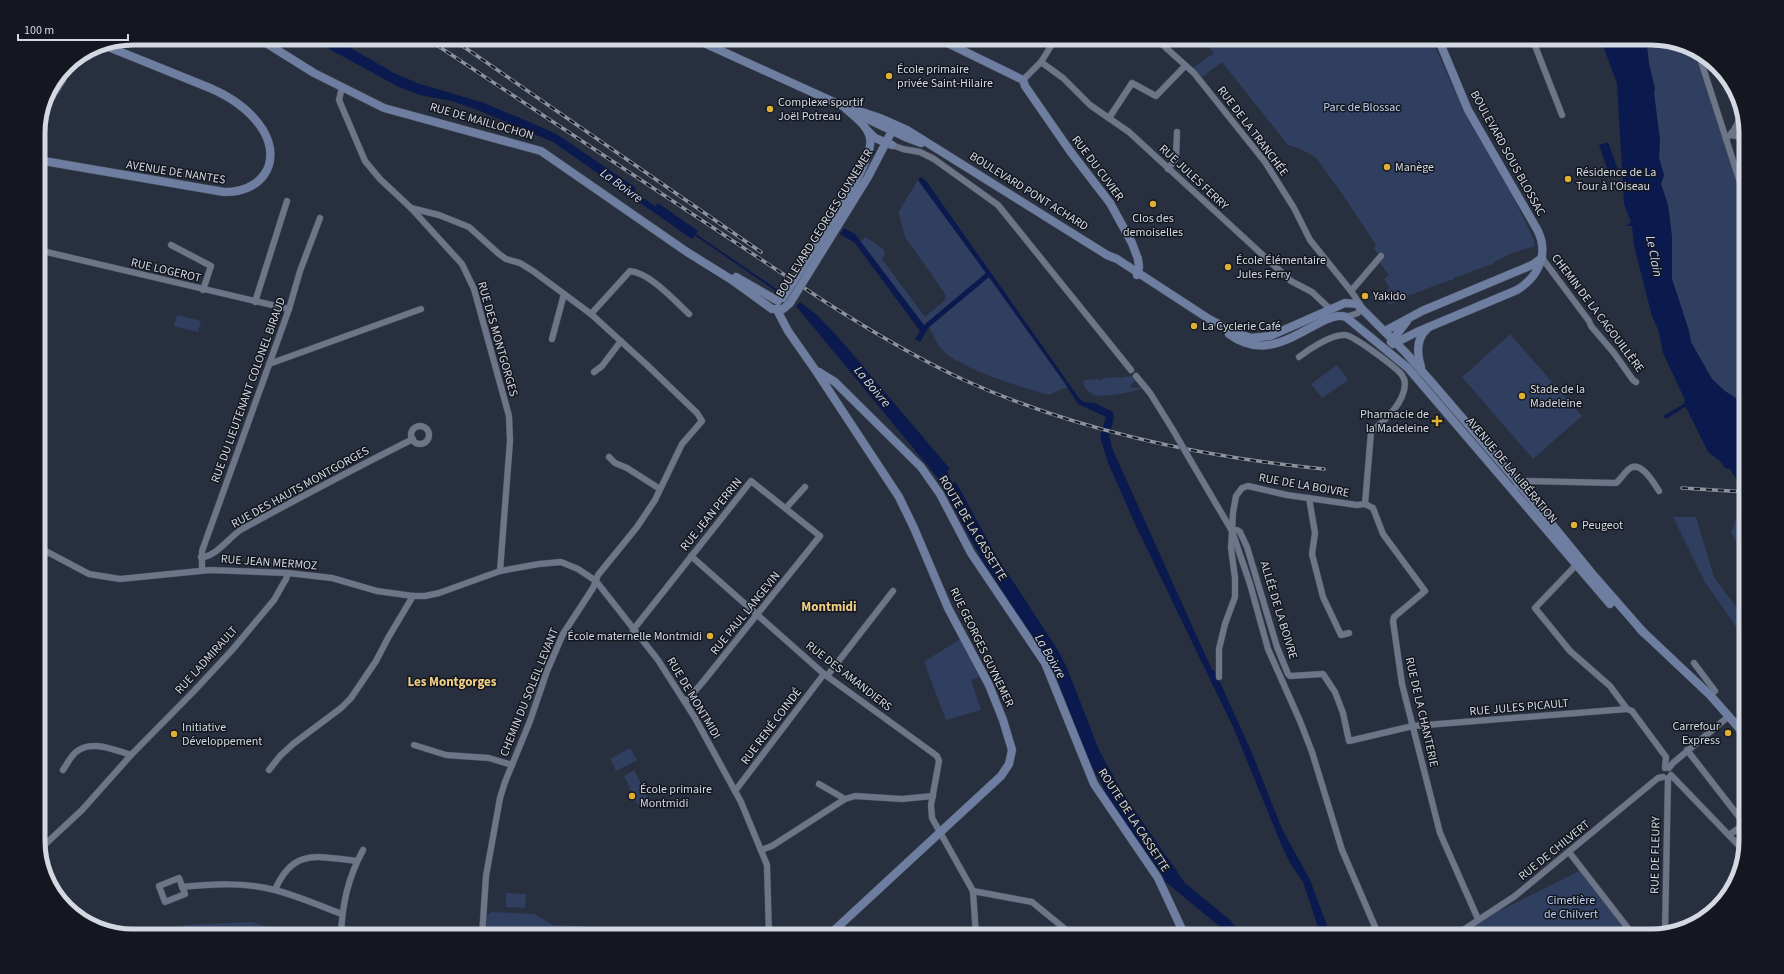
<svg xmlns="http://www.w3.org/2000/svg" width="1784" height="974" viewBox="0 0 1784 974" font-family="'Source Sans 3',sans-serif">
  <style>
    .green { fill: #303e5f }
    .water { fill: #0a1a4f }
    .lines { fill: none; stroke-linecap: round; stroke-linejoin: round }
    .stream { stroke: #0a1a4f; stroke-width: 2 }
    .street-casing { stroke: #474d5b; stroke-width: 7 }
    .secondary-casing { stroke: #474d5b; stroke-width: 9 }
    .street { stroke: #6d7688; stroke-width: 6 }
    .secondary { stroke: #6e7ea1; stroke-width: 8 }
    .rail-casing { stroke: #8c929e; stroke-width: 3.5 }
    .rail { stroke: #14171f; stroke-width: 2; stroke-dasharray: 6; stroke-linecap: butt }
    .street-bridge-casing { stroke: #474d5b; stroke-width: 7; stroke-linecap: butt }
    .secondary-bridge-casing { stroke: #474d5b; stroke-width: 9; stroke-linecap: butt }
    .street-bridge { stroke: #6d7688; stroke-width: 6 }
    .secondary-bridge { stroke: #6e7ea1; stroke-width: 8 }
    .poi-dot { fill: #e0b034; stroke: #14171f; stroke-width: 1.5 }
    .labels { text-anchor: middle; stroke-width: 3; stroke-linejoin: round; paint-order: stroke }
    .poi-label { font-size: 12px; fill: #d3d8e2; stroke: #14171f; text-anchor: start }
    .park-label { font-size: 12px; fill: #bfcff2; stroke: #14171f }
    .street-label { font-size: 12px; fill: #d3d8e2; stroke: #14171f }
    .water-label { font-size: 13px; font-style: italic; fill: #c9d9fd; stroke: #14171f }
    .neighbourhood-label { font-size: 13px; font-weight: bold; fill: #f0cf85; stroke: #14171f }
    .rim { fill: none; stroke: #d3d8e2; stroke-width: 5 }
  </style>
  <rect width="100%" height="100%" fill="#282f3f"/>
  <g class="green">
    <polygon points="1201,38 1431,38 1465,113 1513,196 1534,240 1535,246 1512,253 1493,263 1492,266 1489,265 1454,278 1452,281 1450,280 1408,296 1407,299 1404,298 1389,305 1382,292 1390,288 1384,279 1389,275 1380,263 1383,259 1373,248 1376,245 1341,192 1316,158 1301,149 1288,145 1222,62 1202,77 1193,68 1214,53"/>
    <polygon points="1646,38 1693,48 1746,210 1746,405 1725,391 1712,379 1691,342 1689,331 1672,279 1672,237 1668,205 1661,184 1664,175 1659,158 1660,140 1654,93 1655,89 1649,64"/>
    <polygon points="918,180 986,273 924,326 860,242 866,237 884,250 885,255 882,259 925,317 945,300 946,295 905,237 899,214 899,211"/>
    <path d="M989,277L1067,387L1049,395C1023,388 962,369 943,351C937,344 933,335 929,327Z"/>
    <polygon points="177,315 201,321 198,332 174,326"/>
    <polygon points="1510,334 1582,416 1533,459 1462,377"/>
    <polygon points="1337,365 1348,380 1322,398 1311,384"/>
    <path d="M1136,376V380L1129,387L1144,388C1134,392 1103,398 1094,395C1089,393 1085,388 1083,384L1084,380L1099,379L1100,381L1103,378L1118,377L1120,379L1122,377Z"/>
    <polygon points="1746,511 1746,559 1731,532 1738,514"/>
    <polygon points="1673,517 1696,517 1714,577 1740,612 1746,608 1746,641 1705,582"/>
    <polygon points="960,639 980,676 971,680 981,710 946,720 924,662"/>
    <polygon points="630,748 637,760 616,771 610,759"/>
    <polygon points="634,770 649,800 638,805 624,776"/>
    <polygon points="1579,871 1582,872 1629,936 1463,936 1487,917"/>
    <polygon points="506,893 526,894 525,908 506,907"/>
    <path d="M492,912L534,914L553,925L584,926V936H485C485,928 483,915 492,912Z"/>
    <polygon points="252,922 295,936 180,936 183,925"/>
  </g>
  <g class="water">
    <polygon points="309,38 333,38 394,73 417,83 484,103 541,127 558,135 636,188 634,192 655,206 658,203 698,231 692,239 553,142 480,111 452,101 420,95 397,86"/>
    <polygon points="1600,38 1646,38 1649,64 1655,89 1654,93 1660,140 1659,158 1664,175 1661,184 1668,205 1672,237 1672,279 1689,331 1691,342 1712,379 1725,391 1746,405 1746,519 1741,511 1740,485 1730,469 1725,468 1720,461 1708,452 1687,409 1685,407 1666,419 1663,416 1684,404 1685,400 1663,353 1659,332 1652,316 1634,246 1632,226 1626,226 1631,222 1624,204 1617,83"/>
    <polygon points="1608,142 1618,170 1609,174 1599,145"/>
    <polygon points="921,177 927,182 1079,398 1084,402 1095,403 1113,412 1114,419 1109,435 1112,448 1212,670 1215,671 1252,753 1282,829 1310,880 1331,936 1321,936 1303,882 1290,863 1281,844 1234,729 1136,526 1109,465 1100,437 1106,417 1078,404 1065,383 989,277 929,327 920,342 915,339 920,331 855,243 840,234 844,228 855,234 924,325 986,273 918,180"/>
    <polygon points="800,302 818,316 838,337 950,469 947,471 952,483 956,482 994,552 1059,652 1067,668 1099,750 1122,792 1185,883 1229,919 1239,931 1241,936 1228,936 1225,931 1167,883 1165,883 1160,872 1110,801 1100,781 1089,762 1054,671 981,558 937,477 796,306"/>
  </g>
  <g class="lines">
    <polyline class="stream" points="693,233 782,294"/>
    <g class="street-casing">
      <g id="street">
        <polyline points="1155,38 1194,73 1265,162 1294,208 1310,240 1351,291 1361,306 1358,313 1346,317"/>
        <polyline points="1532,38 1562,115"/>
        <polyline points="1698,52 1746,201"/>
        <polyline points="1041,62 1063,78 1090,105 1129,132 1291,281 1312,292 1330,309"/>
        <polyline points="1023,80 1041,62 1056,38"/>
        <polyline points="342,87 339,100 365,161 380,179 411,208 462,264 474,289 509,416 510,441 500,571"/>
        <polyline points="42,113 63,80 67,65"/>
        <polyline points="1109,118 1132,83 1156,96 1185,66"/>
        <polyline points="1731,135 1746,138"/>
        <polyline points="1726,139 1734,130 1742,115"/>
        <polyline points="892,145 903,149 920,152 934,159 998,205 1131,370"/>
        <polyline points="1735,167 1743,161 1746,155"/>
        <polyline points="1168,169 1176,158 1177,132"/>
        <polyline points="411,208 439,215 469,227 499,254 506,259 520,263 533,271 591,314 647,365 697,413 702,421 682,444 655,500 637,527 598,575 593,588 563,634 547,671 530,721 505,782 500,798 486,876 482,936"/>
        <polyline points="171,245 211,266 203,290"/>
        <polyline points="38,250 289,309"/>
        <polyline points="1542,258 1589,321 1591,326 1614,353 1633,380 1636,382"/>
        <polyline points="1351,291 1381,256"/>
        <polyline points="255,302 287,201"/>
        <path d="M591,314L630,271C650,273 674,300 689,314"/>
        <polyline points="552,339 564,294"/>
        <path d="M1299,357C1309,349 1332,334 1345,335C1353,335 1397,368 1402,375C1404,378 1405,380 1405,384C1404,404 1385,420 1371,432L1365,504L1373,508L1383,534L1425,591L1394,617L1393,621L1402,684L1440,833L1478,919"/>
        <polyline points="269,364 421,309"/>
        <polyline points="594,372 602,366 621,341"/>
        <polyline points="1136,376 1150,393 1173,430"/>
        <circle cx="420" cy="435" r="9"/>
        <polyline points="609,457 615,463 627,468 660,489"/>
        <polyline points="1192,463 1232,531 1250,584 1268,649 1300,721 1312,752 1342,850 1379,936"/>
        <path d="M1512,489L1525,481L1616,483C1621,479 1624,473 1629,469C1640,459 1654,483 1659,491"/>
        <polyline points="1309,498 1315,533 1312,554 1323,597 1341,635 1349,633"/>
        <polyline points="786,508 805,487"/>
        <polyline points="1232,531 1237,530 1240,532 1247,547 1277,647 1288,674 1290,676 1323,674 1335,692 1343,713 1349,741 1413,726 1627,709"/>
        <polyline points="38,547 89,574 120,579 210,570 288,573 332,578 377,591 413,596 425,596 439,593 500,571 539,564 561,562 578,569 596,581 658,660 695,718 741,802 767,865 769,936"/>
        <polyline points="691,556 824,674 937,756 939,761 931,805 932,818 973,891 976,936"/>
        <path d="M201,557C215,558 230,536 242,529C299,498 355,468 413,439"/>
        <polyline points="1579,562 1535,608 1570,651 1610,686 1627,709 1632,711 1666,757 1665,768"/>
        <polyline points="202,570 202,551 289,309 300,271 320,218"/>
        <polyline points="633,630 751,481 820,536 702,683 685,702"/>
        <polyline points="1694,663 1715,691 1710,695"/>
        <polyline points="827,676 893,591"/>
        <polyline points="1219,677 1219,649 1225,624 1235,597 1235,578 1231,548 1233,513 1236,496 1242,488 1248,486 1287,495 1357,505 1365,504"/>
        <polyline points="414,745 446,755 489,758 512,765"/>
        <polyline points="1687,750 1743,822 1743,825 1729,835"/>
        <polyline points="1669,768 1673,763 1729,716"/>
        <path d="M63,770C67,764 71,756 76,752C91,739 115,750 131,755"/>
        <polyline points="269,770 280,756 293,744 341,708 351,698 376,661 388,638 413,596"/>
        <polyline points="1671,775 1744,851"/>
        <polyline points="819,784 845,799"/>
        <polyline points="735,791 824,674"/>
        <polyline points="39,850 82,810 131,755 194,691 233,649 274,600 286,579 288,573"/>
        <polyline points="761,850 772,846 845,799 855,796 902,799 933,796"/>
        <polyline points="1569,852 1634,936"/>
        <polygon points="179,878 185,894 165,902 159,886"/>
        <path d="M182,887C213,884 244,882 275,890C298,896 320,906 342,914"/>
        <path d="M275,890C293,847 319,857 357,861"/>
        <polyline points="973,891 1032,902 1070,933 1072,936"/>
        <polyline points="1665,932 1668,778"/>
        <path d="M341,936C342,904 348,878 363,850"/>
        <polyline points="1454,936 1515,896 1658,778 1663,777"/>
      </g>
    </g>
    <g class="secondary-casing">
      <g id="secondary">
        <polyline points="258,38 314,73 384,108 541,151 687,252 732,280 772,309 783,309 790,303"/>
        <polyline points="693,38 847,108"/>
        <polyline points="937,38 1023,80 1025,86 1070,151 1110,203 1132,243 1138,259 1139,267 1137,275"/>
        <polyline points="844,106 880,118 907,130 1107,255 1117,259 1209,319 1234,332 1251,338 1270,336 1345,303 1357,304 1406,353 1434,385 1519,484 1595,577 1644,633"/>
        <polyline points="861,116 905,137 921,143"/>
        <polyline points="868,131 875,138 892,145"/>
        <path d="M38,160L224,192C260,193 283,164 263,130C251,111 231,97 210,88L101,44"/>
        <path d="M809,257C823,234 875,162 870,138C868,126 854,116 845,108"/>
        <polyline points="816,261 868,177 894,127"/>
        <polyline points="736,277 778,301"/>
        <polyline points="777,310 788,331 816,371 899,497 914,528 948,608 989,685 1003,720 1012,750 1009,764 1001,776 828,936"/>
        <polyline points="1385,331 1422,311 1532,265 1542,258"/>
        <path d="M1229,334C1263,359 1290,338 1323,321C1329,318 1339,314 1346,317L1408,368L1610,604"/>
        <polyline points="1391,342 1407,321"/>
        <path d="M1393,344L1417,332L1517,290C1538,277 1549,255 1538,231L1468,110L1438,38"/>
        <path d="M1421,367C1417,354 1416,338 1428,328"/>
        <polyline points="819,372 835,382 921,467 940,494 971,553 1045,663 1094,784 1158,878 1185,936"/>
        <polyline points="1640,629 1710,695 1746,736"/>
      </g>
    </g>
    <use href="#street" class="street"/>
    <use href="#secondary" class="secondary"/>
    <g class="rail-casing">
      <g id="rail">
        <path d="M426,38L827,303C871,331 916,358 964,380C1077,431 1201,457 1324,469"/>
        <polyline points="451,38 761,252"/>
        <polyline points="1682,488 1746,492"/>
      </g>
    </g>
    <use href="#rail" class="rail"/>
    <g class="street-bridge-casing">
      <polyline id="street-bridge" points="1173,430 1192,463"/>
    </g>
    <g class="secondary-bridge-casing">
      <g id="secondary-bridge">
        <polyline points="783,298 809,257"/>
        <polyline points="790,303 816,261"/>
      </g>
    </g>
    <use href="#street-bridge" class="street-bridge"/>
    <use href="#secondary-bridge" class="secondary-bridge"/>
  </g>
  <g class="poi-dot">
    <circle cx="889" cy="76" r="4"/>
    <circle cx="770" cy="109" r="4"/>
    <circle cx="1387" cy="167" r="4"/>
    <circle cx="1568" cy="179" r="4"/>
    <circle cx="1153" cy="204" r="4"/>
    <circle cx="1228" cy="267" r="4"/>
    <circle cx="1365" cy="296" r="4"/>
    <circle cx="1194" cy="326" r="4"/>
    <circle cx="1522" cy="396" r="4"/>
    <path d="M1435 415h4v4h4v4h-4v4h-4v-4h-4v-4h4z"/>
    <circle cx="1574" cy="525" r="4"/>
    <circle cx="710" cy="636" r="4"/>
    <circle cx="1728" cy="733" r="4"/>
    <circle cx="174" cy="734" r="4"/>
    <circle cx="632" cy="796" r="4"/>
  </g>
  <g class="labels">
    <g class="poi-label">
      <text x="897" y="73">École primaire<tspan x="897" dy="14">privée Saint-Hilaire</tspan></text>
      <text x="778" y="106">Complexe sportif<tspan x="778" dy="14">Joël Potreau</tspan></text>
      <text x="1395" y="171">Manège</text>
      <text x="1576" y="176">Résidence de La<tspan x="1576" dy="14">Tour à l'Oiseau</tspan></text>
      <text x="1153" y="222" text-anchor="middle">Clos des<tspan x="1153" dy="14">demoiselles</tspan></text>
      <text x="1236" y="264">École Élémentaire<tspan x="1236" dy="14">Jules Ferry</tspan></text>
      <text x="1373" y="300">Yakido</text>
      <text x="1202" y="330">La Cyclerie Café</text>
      <text x="1530" y="393">Stade de la<tspan x="1530" dy="14">Madeleine</tspan></text>
      <text x="1429" y="418" text-anchor="end">Pharmacie de<tspan x="1429" dy="14">la Madeleine</tspan></text>
      <text x="1582" y="529">Peugeot</text>
      <text x="702" y="640" text-anchor="end">École maternelle Montmidi</text>
      <text x="1720" y="730" text-anchor="end">Carrefour<tspan x="1720" dy="14">Express</tspan></text>
      <text x="182" y="731">Initiative<tspan x="182" dy="14">Développement</tspan></text>
      <text x="640" y="793">École primaire<tspan x="640" dy="14">Montmidi</tspan></text>
    </g>
    <g class="park-label">
      <text x="1362" y="111">Parc de Blossac</text>
      <text x="1571" y="904">Cimetière<tspan x="1571" dy="14">de Chilvert</tspan></text>
    </g>
    <g class="street-label">
      <text transform="translate(482 121) rotate(16)" y="4">RUE DE MAILLOCHON</text>
      <text transform="translate(1253 131) rotate(53)" y="4">RUE DE LA TRANCHÉE</text>
      <text transform="translate(1508 153) rotate(61)" y="4">BOULEVARD SOUS BLOSSAC</text>
      <text transform="translate(1098 168) rotate(53)" y="4">RUE DU CUVIER</text>
      <text transform="translate(176 172) rotate(9)" y="4">AVENUE DE NANTES</text>
      <text transform="translate(1194 177) rotate(43)" y="4">RUE JULES FERRY</text>
      <text transform="translate(1029 191) rotate(32)" y="4">BOULEVARD PONT ACHARD</text>
      <text transform="translate(824 223) rotate(-58)" y="4">BOULEVARD GEORGES GUYNEMER</text>
      <text transform="translate(166 270) rotate(13)" y="4">RUE LOGEROT</text>
      <text transform="translate(1598 313) rotate(53)" y="4">CHEMIN DE LA CAGOUILLÈRE</text>
      <text transform="translate(498 339) rotate(74)" y="4">RUE DES MONTGORGES</text>
      <text transform="translate(248 390) rotate(-70)" y="4">RUE DU LIEUTENANT COLONEL BIRAUD</text>
      <text transform="translate(1512 470) rotate(50)" y="4">AVENUE DE LA LIBÉRATION</text>
      <text transform="translate(1304 485) rotate(10)" y="4">RUE DE LA BOIVRE</text>
      <text transform="translate(300 487) rotate(-29)" y="4">RUE DES HAUTS MONTGORGES</text>
      <text transform="translate(711 514) rotate(-51)" y="4">RUE JEAN PERRIN</text>
      <text transform="translate(973 528) rotate(59)" y="4">ROUTE DE LA CASSETTE</text>
      <text transform="translate(269 562) rotate(4)" y="4">RUE JEAN MERMOZ</text>
      <text transform="translate(1279 610) rotate(73)" y="4">ALLÉE DE LA BOIVRE</text>
      <text transform="translate(745 613) rotate(-51)" y="4">RUE PAUL LANGEVIN</text>
      <text transform="translate(982 647) rotate(64)" y="4">RUE GEORGES GUYNEMER</text>
      <text transform="translate(206 660) rotate(-48)" y="4">RUE LADMIRAULT</text>
      <text transform="translate(849 676) rotate(38)" y="4">RUE DES AMANDIERS</text>
      <text transform="translate(529 692) rotate(-68)" y="4">CHEMIN DU SOLEIL LEVANT</text>
      <text transform="translate(694 698) rotate(59)" y="4">RUE DE MONTMIDI</text>
      <text transform="translate(1519 707) rotate(-5)" y="4">RUE JULES PICAULT</text>
      <text transform="translate(1422 712) rotate(77)" y="4">RUE DE LA CHANTERIE</text>
      <text transform="translate(771 726) rotate(-53)" y="4">RUE RENÉ COINDÉ</text>
      <text transform="translate(1134 820) rotate(57)" y="4">ROUTE DE LA CASSETTE</text>
      <text transform="translate(1554 850) rotate(-39)" y="4">RUE DE CHILVERT</text>
      <text transform="translate(1655 855) rotate(-89)" y="4">RUE DE FLEURY</text>
    </g>
    <g class="water-label">
      <text transform="translate(622 185) rotate(36)" y="5">La Boivre</text>
      <text transform="translate(1655 256) rotate(79)" y="5">Le Clain</text>
      <text transform="translate(873 386) rotate(50)" y="5">La Boivre</text>
      <text transform="translate(1051 656) rotate(60)" y="5">La Boivre</text>
    </g>
    <g class="neighbourhood-label">
      <text x="829" y="611">Montmidi</text>
      <text x="452" y="686">Les Montgorges</text>
    </g>
  </g>
  <path d="M0 0H1784V974H0ZM133 45H1651A88 88 0 0 1 1739 133V841A88 88 0 0 1 1651 929H133A88 88 0 0 1 45 841V133A88 88 0 0 1 133 45Z" fill="#14171f" fill-rule="evenodd"/>
  <path class="rim" d="M133 45H1651A88 88 0 0 1 1739 133V841A88 88 0 0 1 1651 929H133A88 88 0 0 1 45 841V133A88 88 0 0 1 133 45Z"/>
  <path d="M18 34v6h110v-6" fill="none" stroke="#d3d8e2" stroke-width="2"/>
  <text x="24" y="34" font-size="12" fill="#d3d8e2" stroke="#14171f" stroke-width="3" paint-order="stroke">100 m</text>
</svg>
